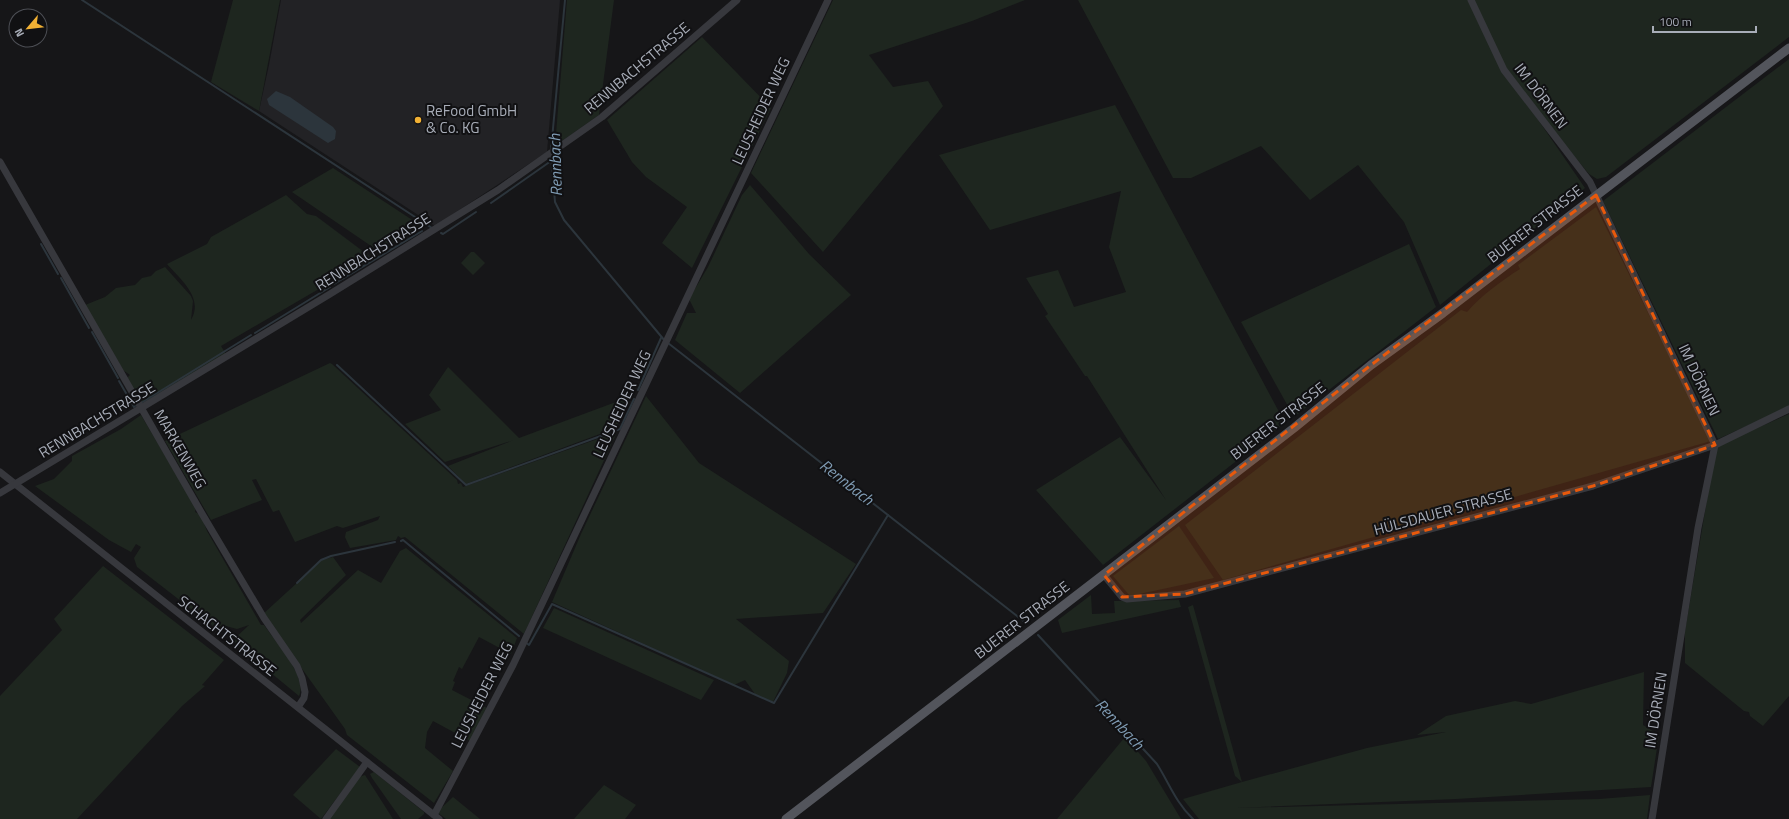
<svg xmlns="http://www.w3.org/2000/svg" width="1789" height="819" viewBox="0 0 1789 819" font-family="'Titillium Web',sans-serif">
  <style>
    .built { fill: #222225 }
    .green { fill: #1e261f }
    .water { fill: #2c353c }
    .lines { fill: none; stroke-linecap: round; stroke-linejoin: round }
    .stream { stroke: #2c353c; stroke-width: 2 }
    .minor { stroke: #37383d; stroke-width: 7 }
    .major { stroke: #53555c; stroke-width: 9 }
    .marked { fill: #e8590c; fill-opacity: 0.2; stroke: #e8590c; stroke-width: 3; stroke-dasharray: 8 5; stroke-linejoin: round }
    .poi-dot { fill: #f2b134; stroke: #111113; stroke-width: 1.5 }
    .labels { text-anchor: middle; stroke-width: 4; stroke-linejoin: round; paint-order: stroke }
    .street-label { font-size: 15px; fill: #a8adb8; stroke: #111113 }
    .poi-label { font-size: 15px; fill: #a8adb8; stroke: #111113; text-anchor: start }
    .water-label { font-size: 16px; font-style: italic; fill: #7f9bb3; stroke: #111113 }
  </style>
  <rect width="100%" height="100%" fill="#161618"/>
  <polygon class="built" points="281,0 560,0 547,152 435,226 259,111 269,65"/>
  <g class="green">
    <polygon points="233,0 280,0 259,111 211,82"/>
    <polygon points="567,0 614,0 599,115 555,146"/>
    <polygon points="833,0 1025,0 972,21 869,55 893,87 928,81 943,106 823,252 751,173"/>
    <polygon points="1078,0 1789,0 1789,37 1606,177 1597,179 1589,174 1508,76 1585,188 1440,305 1404,222 1358,165 1310,200 1261,146 1191,178 1173,178"/>
    <polygon points="702,37 771,108 692,268 662,243 687,207 646,177 632,162 607,120"/>
    <polygon points="1789,59 1789,407 1718,439 1603,201"/>
    <polygon points="1115,105 1285,423 1103,565 1036,490 1120,437 1166,500 1087,376 1085,376 1045,316 1048,314 1026,278 1058,270 1074,307 1126,292 1109,247 1121,191 990,230 939,155"/>
    <polygon points="333,168 423,227 381,251 377,250 292,192"/>
    <polygon points="750,185 809,254 851,295 740,393 675,340 687,313 696,313 689,299 708,267 742,195"/>
    <path d="M286,195L307,214L316,216L372,258L221,346L226,354L142,404L126,379L130,375L123,370L85,305L105,297L116,288L135,285L142,278L151,276L156,271L165,267L191,296L193,301L191,320C204,298 181,280 167,264L207,244L211,237Z"/>
    <path d="M1596,207L1711,441L1223,580L1185,525L1461,310L1467,312C1482,295 1501,281 1520,269L1518,265Z"/>
    <polygon points="1409,244 1436,307 1294,417 1241,322"/>
    <polygon points="471,252 474,252 485,263 473,275 461,263"/>
    <polygon points="330,363 332,364 457,480 458,484 461,483 463,487 617,432 524,634 405,537 401,538 398,536 396,540 350,548 345,537 346,532 378,520 380,516 343,528 337,526 295,542 279,510 273,512 256,479 252,480 262,500 211,520 165,441"/>
    <polygon points="448,367 519,438 624,399 630,399 616,428 466,484 448,466 514,440 445,462 405,424 441,410 429,395"/>
    <polygon points="646,396 699,463 856,564 823,613 736,619 789,661 787,673 773,702 755,694 745,680 734,685 552,602 581,534"/>
    <polygon points="1789,414 1789,696 1763,726 1750,716 1749,712 1744,711 1685,663 1685,631 1716,446"/>
    <path d="M141,415L196,508L195,512L201,515L207,531L261,625H264C275,641 308,677 299,696L232,641L249,625L237,629L226,626H213L137,567L134,558L141,547L136,544L131,552L109,540L35,486L54,479L72,461V456L121,429Z"/>
    <polygon points="1179,526 1214,578 1130,596 1113,576"/>
    <polygon points="406,548 517,638 511,654 479,637 462,669 459,667 453,681 455,682 452,690 487,708 470,741 433,721 427,732 425,748 453,771 434,803 347,735 345,729 263,614 322,560 333,557 346,575 300,620 301,623 358,570 381,583 400,551"/>
    <polygon points="103,566 224,660 202,685 205,686 182,706 77,819 0,819 0,696 62,630 54,619"/>
    <polygon points="1091,595 1092,614 1115,613 1114,601 1179,600 1181,607 1062,633 1058,620"/>
    <polygon points="1193,605 1242,782 1367,748 1446,732 1417,735 1446,716 1515,701 1531,704 1644,672 1643,725 1659,735 1651,787 1456,799 1235,808 1599,799 1650,795 1647,819 1199,819 1183,799 1242,782 1235,776 1188,607"/>
    <polygon points="554,608 714,680 701,700 543,628"/>
    <polygon points="1125,737 1146,761 1181,819 1057,819"/>
    <polygon points="336,749 360,767 321,819 293,795"/>
    <polygon points="374,772 424,812 424,814 418,819 401,819 372,778 370,774"/>
    <polygon points="365,775 393,819 328,819 359,777"/>
    <polygon points="604,785 636,805 625,819 574,819"/>
    <polygon points="453,797 480,819 446,819 437,812"/>
  </g>
  <polygon class="water" points="276,91 290,97 333,127 336,131 335,139 328,143 269,105 267,99"/>
  <g class="lines">
    <g class="stream">
      <polyline points="82,0 432,228"/>
      <polyline points="551,150 565,0"/>
      <polyline points="551,155 555,202 564,220 665,341"/>
      <polyline points="491,203 551,161"/>
      <polyline points="441,233 443,234 476,212"/>
      <polyline points="41,244 58,274"/>
      <polyline points="61,278 89,328"/>
      <polyline points="334,284 422,231"/>
      <polyline points="92,332 118,378"/>
      <polyline points="255,333 330,287"/>
      <polyline points="668,343 1026,623"/>
      <polyline points="337,365 466,485 620,429 634,399"/>
      <polyline points="119,381 134,407 135,406"/>
      <polyline points="638,390 661,338"/>
      <polyline points="141,403 251,335"/>
      <polyline points="401,541 403,540 519,636"/>
      <polyline points="297,583 321,560 331,556 395,542"/>
      <path d="M1038,635L1157,764C1169,783 1176,803 1193,819"/>
      <polyline points="525,642 529,645 552,604 774,703 888,515"/>
    </g>
    <g class="minor">
      <polyline points="1471,0 1504,70 1590,182 1715,445 1698,528 1652,819"/>
      <polyline points="0,162 201,512 264,618 297,666 302,678 305,692 304,698 298,707"/>
      <polyline points="0,472 439,819"/>
      <polyline points="0,493 330,294 498,190 602,117 737,0"/>
      <polyline points="1104,575 1122,597 1127,599 1185,594 1593,486 1715,445 1789,409"/>
      <polyline points="434,815 513,665 828,0"/>
      <polyline points="326,819 367,762"/>
    </g>
    <polyline class="major" points="786,819 1294,428 1371,365 1443,313 1789,48"/>
  </g>
  <path class="marked" d="M1596,195L1715,445L1593,486L1185,594L1122,597L1104,575L1371,365Z"/>
  <circle class="poi-dot" cx="418" cy="120" r="4"/>
  <g class="labels">
    <g class="street-label">
      <text transform="translate(637 68) rotate(-40)" y="5">RENNBACHSTRASSE</text>
      <text transform="translate(1541 96) rotate(53)" y="5">IM DÖRNEN</text>
      <text transform="translate(761 111) rotate(-65)" y="5">LEUSHEIDER WEG</text>
      <text transform="translate(1535 224) rotate(-38)" y="5">BUERER STRASSE</text>
      <text transform="translate(373 252) rotate(-32)" y="5">RENNBACHSTRASSE</text>
      <text transform="translate(1699 380) rotate(65)" y="5">IM DÖRNEN</text>
      <text transform="translate(622 404) rotate(-65)" y="5">LEUSHEIDER WEG</text>
      <text transform="translate(97 420) rotate(-31)" y="5">RENNBACHSTRASSE</text>
      <text transform="translate(1278 421) rotate(-38)" y="5">BUERER STRASSE</text>
      <text transform="translate(180 449) rotate(60)" y="5">MARKENWEG</text>
      <text transform="translate(1443 512) rotate(-15)" y="5">HÜLSDAUER STRASSE</text>
      <text transform="translate(1022 620) rotate(-38)" y="5">BUERER STRASSE</text>
      <text transform="translate(227 636) rotate(38)" y="5">SCHACHTSTRASSE</text>
      <text transform="translate(482 695) rotate(-63)" y="5">LEUSHEIDER WEG</text>
      <text transform="translate(1656 710) rotate(-81)" y="5">IM DÖRNEN</text>
    </g>
    <g class="poi-label">
      <text x="426" y="116">ReFood GmbH<tspan x="426" dy="17">&amp; Co. KG</tspan></text>
    </g>
    <g class="water-label">
      <text transform="translate(555 165) rotate(-92)" y="6">Rennbach</text>
      <text transform="translate(847 482) rotate(38)" y="6">Rennbach</text>
      <text transform="translate(1120 724) rotate(47)" y="6">Rennbach</text>
    </g>
  </g>
  <g transform="translate(28 28) rotate(242)"><circle r="19" fill="#111113" stroke="#4d4f55"/>
  <path d="M0-3L7 15L0 10L-7 15Z" fill="#f2b134"/>
  <text y="-6" font-size="11" font-weight="bold" text-anchor="middle" fill="#a8adb8">N</text>
  </g>
  <path d="M1653 26v6h103v-6" fill="none" stroke="#a8adb8" stroke-width="2"/>
  <text x="1659" y="26" font-size="12" fill="#a8adb8" stroke="#111113" stroke-width="3" paint-order="stroke">100 m</text>
</svg>
